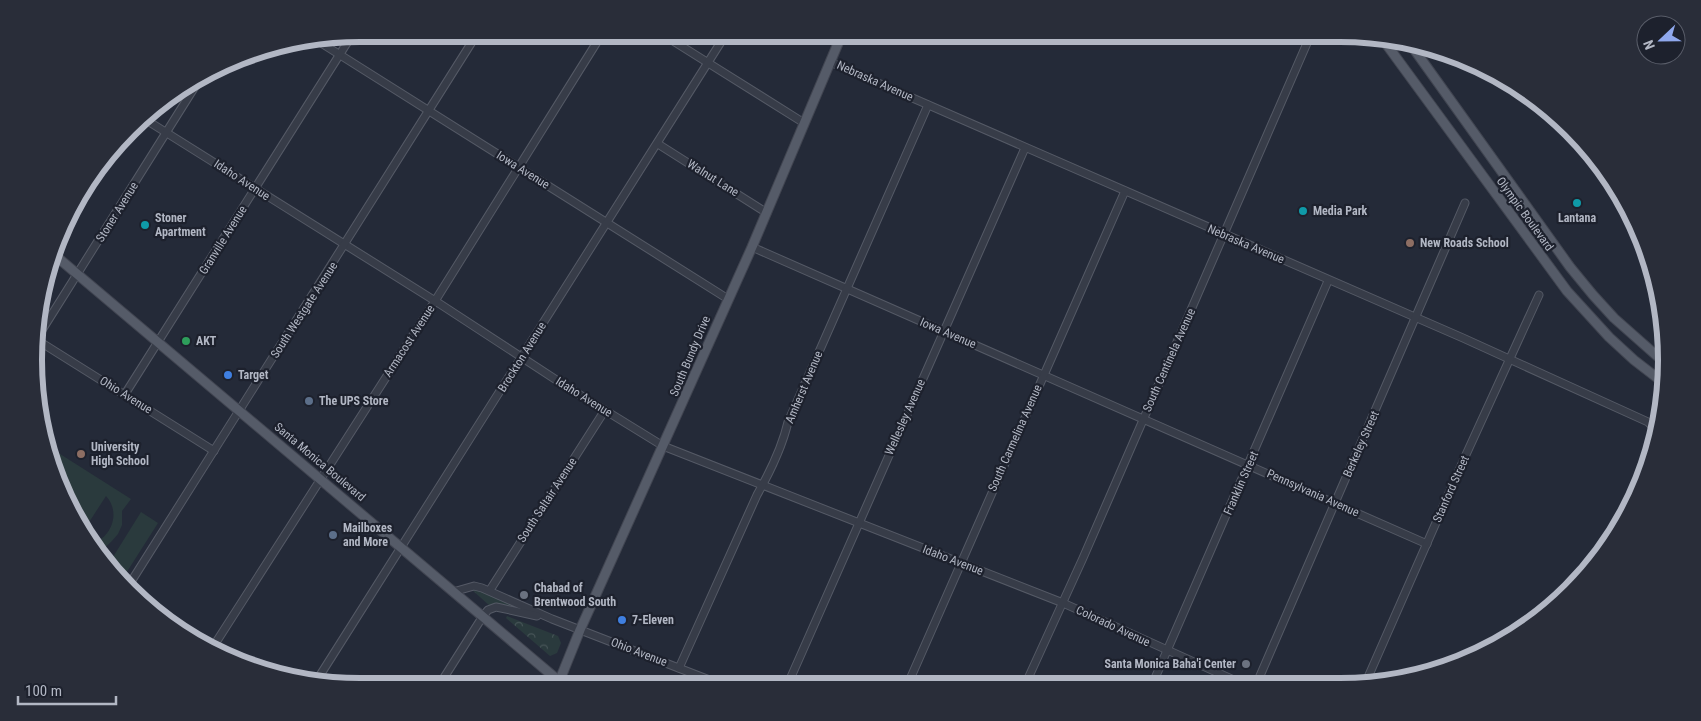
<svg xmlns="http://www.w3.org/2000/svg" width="1701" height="721" viewBox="0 0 1701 721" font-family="'Roboto Condensed',sans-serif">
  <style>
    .grass { fill: url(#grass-tufts) }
    .forest { fill: url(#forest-crowns) }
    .garden { fill: #2a3a3d }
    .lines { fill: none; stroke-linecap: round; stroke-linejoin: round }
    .minor-casing { stroke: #555a66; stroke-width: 9 }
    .major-casing { stroke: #414551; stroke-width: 11 }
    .minor { stroke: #373c48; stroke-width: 7 }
    .major { stroke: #555b68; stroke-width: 9 }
    .tram { stroke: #5c6271; stroke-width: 1 }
    .culture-dot { fill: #0f9aa8; stroke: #1d212d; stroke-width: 2 }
    .education-dot { fill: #8d6e63; stroke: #1d212d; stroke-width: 2 }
    .leisure-dot { fill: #2e9e5b; stroke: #1d212d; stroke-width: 2 }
    .shop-dot { fill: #3f7fe0; stroke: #1d212d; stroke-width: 2 }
    .service-dot { fill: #5c6f8a; stroke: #1d212d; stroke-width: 2 }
    .worship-dot { fill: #6b7280; stroke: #1d212d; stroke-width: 2 }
    .labels { text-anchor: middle; stroke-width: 4.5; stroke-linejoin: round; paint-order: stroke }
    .street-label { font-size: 12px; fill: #b2b7c4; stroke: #1d212d }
    .poi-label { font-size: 12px; font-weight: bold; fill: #b2b7c4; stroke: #1d212d; text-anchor: start }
    .rim { fill: none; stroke: #b2b7c4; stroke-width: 6 }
  </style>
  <defs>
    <pattern id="grass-tufts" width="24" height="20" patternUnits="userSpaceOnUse" patternTransform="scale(1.25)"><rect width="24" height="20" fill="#2a3a3d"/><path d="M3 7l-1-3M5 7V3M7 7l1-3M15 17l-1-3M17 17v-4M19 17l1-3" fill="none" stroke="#465457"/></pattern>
    <pattern id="forest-crowns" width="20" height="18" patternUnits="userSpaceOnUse" patternTransform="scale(1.25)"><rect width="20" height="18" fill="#2a3a3d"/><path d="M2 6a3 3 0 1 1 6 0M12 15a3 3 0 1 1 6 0" fill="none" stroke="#465457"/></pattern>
  </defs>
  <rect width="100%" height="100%" fill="#242a38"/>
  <polygon class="grass" points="471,589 478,589 522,609 522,610 490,606"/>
  <polygon class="forest" points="507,616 558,636 561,643 557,653 550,656 506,618"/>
  <g class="garden">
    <path d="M49,447L131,499L122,511V525L118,534L111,542L103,549L97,551L91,544C112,538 121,512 106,496L84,530Z"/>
    <polygon points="141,512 158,523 123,578 110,565 114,558 113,557"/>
  </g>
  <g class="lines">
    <g class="minor-casing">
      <g id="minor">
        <polyline points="662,34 804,123"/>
        <polyline points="318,41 728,299"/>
        <polyline points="830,62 1463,338 1648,422 1658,432"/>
        <polyline points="143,118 440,304 564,385 663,446 1063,603 1245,685"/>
        <polyline points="658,144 767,213"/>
        <polyline points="752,247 1427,544"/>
        <polyline points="37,338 196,85"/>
        <polyline points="37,340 214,451"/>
        <polyline points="125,394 352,35"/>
        <polyline points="129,585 477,34"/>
        <polyline points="490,590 605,410"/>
        <polyline points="453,592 474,586 482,588 552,619 725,686"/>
        <polyline points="213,647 435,301 602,34"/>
        <path d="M679,668L757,495C770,472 782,448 788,422L928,105"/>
        <polyline points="317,680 726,34"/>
        <polyline points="1365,684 1464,459 1539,295"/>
        <polyline points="1025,685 1083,558 1311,34"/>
        <polyline points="1152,685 1328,281"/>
        <polyline points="1256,685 1465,203"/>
        <polyline points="787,686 1025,148"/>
        <polyline points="907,686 1125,191"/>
        <polyline points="438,687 483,616 488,610 496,607 501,608 537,616"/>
      </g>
    </g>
    <g class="major-casing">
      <g id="major">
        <polyline points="1384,41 1567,291 1609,337 1634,360 1665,384"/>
        <polyline points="1411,45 1570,267 1593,295 1614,318 1666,364"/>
        <polyline points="57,257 566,687"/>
        <polyline points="557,687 580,630 752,247 842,34"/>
      </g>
    </g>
    <use href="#minor" class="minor"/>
    <use href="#major" class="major"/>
    <polyline class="tram" points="1599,161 1601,163"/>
  </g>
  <g class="culture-dot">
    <circle cx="1577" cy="203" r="5"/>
    <circle cx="1303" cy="211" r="5"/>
    <circle cx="145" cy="225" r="5"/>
  </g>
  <g class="education-dot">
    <circle cx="1410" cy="243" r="5"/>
    <circle cx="81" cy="454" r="5"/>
  </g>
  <circle class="leisure-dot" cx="186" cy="341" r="5"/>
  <g class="shop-dot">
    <circle cx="228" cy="375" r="5"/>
    <circle cx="622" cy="620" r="5"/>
  </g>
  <g class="service-dot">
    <circle cx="309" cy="401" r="5"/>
    <circle cx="333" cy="535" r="5"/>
  </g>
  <g class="worship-dot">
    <circle cx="524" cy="595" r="5"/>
    <circle cx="1246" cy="664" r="5"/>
  </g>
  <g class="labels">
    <g class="street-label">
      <text transform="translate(875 81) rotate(24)" y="4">Nebraska Avenue</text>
      <text transform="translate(523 170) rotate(32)" y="4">Iowa Avenue</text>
      <text transform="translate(713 178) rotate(32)" y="4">Walnut Lane</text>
      <text transform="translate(242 180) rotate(33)" y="4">Idaho Avenue</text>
      <text transform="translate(117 212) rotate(-58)" y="4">Stoner Avenue</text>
      <text transform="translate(1525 214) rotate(54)" y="4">Olympic Boulevard</text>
      <text transform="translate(223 240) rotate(-58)" y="4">Granville Avenue</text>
      <text transform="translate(1246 244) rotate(23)" y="4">Nebraska Avenue</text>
      <text transform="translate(304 310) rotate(-57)" y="4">South Westgate Avenue</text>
      <text transform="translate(948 333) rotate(23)" y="4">Iowa Avenue</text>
      <text transform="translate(409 341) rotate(-57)" y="4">Armacost Avenue</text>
      <text transform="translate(690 356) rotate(-67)" y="4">South Bundy Drive</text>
      <text transform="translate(522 357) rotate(-58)" y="4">Brockton Avenue</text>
      <text transform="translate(1169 360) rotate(-66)" y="4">South Centinela Avenue</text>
      <text transform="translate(804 387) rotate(-67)" y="4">Amherst Avenue</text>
      <text transform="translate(126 395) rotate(32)" y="4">Ohio Avenue</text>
      <text transform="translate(584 397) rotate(32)" y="4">Idaho Avenue</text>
      <text transform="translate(905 417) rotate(-66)" y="4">Wellesley Avenue</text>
      <text transform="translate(1015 438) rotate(-66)" y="4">South Carmelina Avenue</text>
      <text transform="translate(1361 444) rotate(-66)" y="4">Berkeley Street</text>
      <text transform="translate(320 462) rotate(40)" y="4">Santa Monica Boulevard</text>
      <text transform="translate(1241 483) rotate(-66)" y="4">Franklin Street</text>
      <text transform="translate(1451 489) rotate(-66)" y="4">Stanford Street</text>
      <text transform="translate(1313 493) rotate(24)" y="4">Pennsylvania Avenue</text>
      <text transform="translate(547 500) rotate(-57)" y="4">South Saltair Avenue</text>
      <text transform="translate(953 560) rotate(21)" y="4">Idaho Avenue</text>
      <text transform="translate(1113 626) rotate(25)" y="4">Colorado Avenue</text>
      <text transform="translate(639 652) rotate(21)" y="4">Ohio Avenue</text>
    </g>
    <g class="poi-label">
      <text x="1313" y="215">Media Park</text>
      <text x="155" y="222">Stoner<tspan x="155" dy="14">Apartment</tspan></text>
      <text x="1577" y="222" text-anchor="middle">Lantana</text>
      <text x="1420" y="247">New Roads School</text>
      <text x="196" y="345">AKT</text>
      <text x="238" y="379">Target</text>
      <text x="319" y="405">The UPS Store</text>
      <text x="91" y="451">University<tspan x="91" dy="14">High School</tspan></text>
      <text x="343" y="532">Mailboxes<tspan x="343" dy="14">and More</tspan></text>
      <text x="534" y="592">Chabad of<tspan x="534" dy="14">Brentwood South</tspan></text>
      <text x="632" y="624">7-Eleven</text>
      <text x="1236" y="668" text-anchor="end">Santa Monica Baha'i Center</text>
    </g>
  </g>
  <path d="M0 0H1701V721H0ZM360 42H1340A318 318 0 0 1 1658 360V360A318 318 0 0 1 1340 678H360A318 318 0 0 1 42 360V360A318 318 0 0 1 360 42Z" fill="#292d39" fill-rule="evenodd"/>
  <path class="rim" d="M360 42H1340A318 318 0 0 1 1658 360V360A318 318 0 0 1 1340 678H360A318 318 0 0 1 42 360V360A318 318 0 0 1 360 42Z"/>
  <g transform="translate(1661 40) rotate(248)"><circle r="24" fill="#1d212d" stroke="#595d69"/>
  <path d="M0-4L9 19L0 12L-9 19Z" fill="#8fa8ed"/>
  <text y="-8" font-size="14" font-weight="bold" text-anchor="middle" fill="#b2b7c4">N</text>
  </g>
  <path d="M18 696v8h98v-8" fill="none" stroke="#b2b7c4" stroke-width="2.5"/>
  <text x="25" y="696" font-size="15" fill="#b2b7c4" stroke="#1d212d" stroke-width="4" paint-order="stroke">100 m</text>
</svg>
